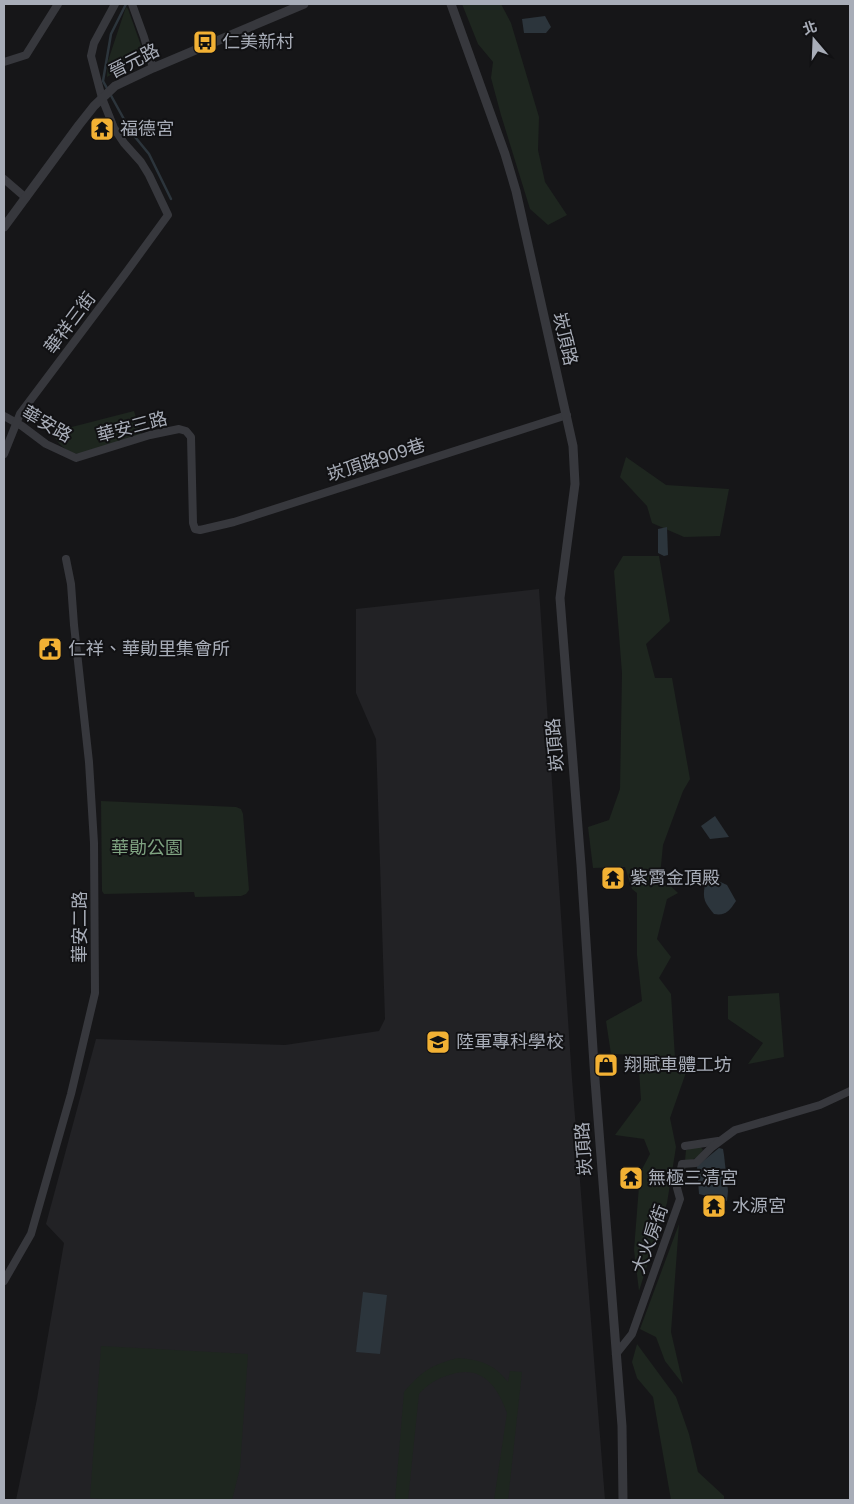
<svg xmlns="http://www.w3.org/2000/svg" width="854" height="1504" viewBox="0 0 854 1504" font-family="Helvetica,'Noto Sans TC',sans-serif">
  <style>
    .built { fill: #222225 }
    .green { fill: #1e261f }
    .water { fill: #2c353c }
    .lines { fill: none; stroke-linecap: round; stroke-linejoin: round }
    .stream { stroke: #2c353c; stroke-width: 2.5 }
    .minor { stroke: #37383d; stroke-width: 8 }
    .tertiary { stroke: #37383d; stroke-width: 9 }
    .labels { text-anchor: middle; stroke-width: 4; stroke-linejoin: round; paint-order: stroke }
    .poi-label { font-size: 18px; fill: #a8adb8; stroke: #111113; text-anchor: start }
    .street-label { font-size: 18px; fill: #a8adb8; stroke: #111113 }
    .park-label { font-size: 18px; fill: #7fa381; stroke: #111113 }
  </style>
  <rect width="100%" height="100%" fill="#161618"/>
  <polygon class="built" points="539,589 572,1079 605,1500 16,1500 37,1399 64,1243 46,1224 96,1039 285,1045 379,1031 385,1019 376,739 356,693 356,609"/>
  <g class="green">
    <polygon points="462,4 501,4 511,23 539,117 538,150 545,182 567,215 548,225 530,209 501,115 491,78 493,62 478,44"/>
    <polygon points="126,7 128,9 144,54 107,77 108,61"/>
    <path d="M134,411L142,437L79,454C69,453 61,447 55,438L60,430Z"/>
    <polygon points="626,457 666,485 729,489 720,536 684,537 652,523 647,506 620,477"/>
    <polygon points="623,556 659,556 670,621 646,644 655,678 672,678 690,779 683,791 663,845 660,876 678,893 667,899 657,939 671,957 659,978 671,994 675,1058 689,1064 670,1118 676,1147 667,1203 639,1291 634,1250 640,1173 650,1154 644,1139 615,1135 641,1100 638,1055 611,1054 606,1021 642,1001 637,955 637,893 632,889 625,867 593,868 588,827 609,820 620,789 622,673 614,571"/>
    <polygon points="101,801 236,807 241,809 243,814 249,890 246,894 241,896 195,897 194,892 104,894 102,891"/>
    <polygon points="779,993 784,1057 748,1064 763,1043 728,1019 728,996"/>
    <path d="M700,1146L703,1150C698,1157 693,1161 685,1161L686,1150Z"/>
    <polygon points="679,1224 671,1332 683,1384 665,1361 656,1337 640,1329"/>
    <polygon points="637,1344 676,1397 689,1434 698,1472 724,1496 724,1500 671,1500 653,1397 637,1378 632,1362"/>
    <polygon points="101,1346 248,1354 240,1468 232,1500 114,1500 90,1498"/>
    <path d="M458,1358C481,1360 494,1364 508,1382L510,1371L522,1372L508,1500H494L507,1413C497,1385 481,1364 449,1375C436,1379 428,1384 419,1394L408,1500H395L404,1392C422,1371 431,1365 458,1358Z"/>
  </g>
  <g class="water">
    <polygon points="545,16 551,27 546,33 524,33 522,19"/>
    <polygon points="667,527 668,555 664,556 658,553 658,529"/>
    <polygon points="715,816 729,837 710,839 701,826"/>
    <path d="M714,879L727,885L736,901C730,910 726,916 714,914C705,903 702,899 705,885Z"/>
    <polygon points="719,1148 723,1149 724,1155 728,1191 727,1201 699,1194 697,1166"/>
    <polygon points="363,1292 387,1295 380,1354 356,1352"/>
  </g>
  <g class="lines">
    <polyline class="stream" points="126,4 111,34 103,81 131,132 149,154 171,199"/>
    <g class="minor">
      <polyline points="132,4 144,37 153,68"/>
      <polyline points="4,62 26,55 58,4"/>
      <polyline points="4,179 26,198"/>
      <polyline points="4,416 22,426 46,444 76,458 150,435 179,429 186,431 191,437 193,523 195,529 200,530 234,522 567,415"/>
      <polyline points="4,454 20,414 125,274 168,215 149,175 141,162 124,143 114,128 102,98 91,56 94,43 115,4"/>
      <polyline points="685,1146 718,1141"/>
      <polyline points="4,1281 31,1234 71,1094 95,993 94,843 89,762 74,625 71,584 66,559"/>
      <polyline points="616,1354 632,1334 680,1199 677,1188 682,1164 696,1163 712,1147 735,1130 820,1105 850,1091"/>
    </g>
    <g class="tertiary">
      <polyline points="451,4 505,154 516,191 573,446 575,484 560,598 581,865 595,1080 622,1426 623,1500"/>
      <polyline points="4,227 79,125 94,106 115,86 153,68 304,4"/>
    </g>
  </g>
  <defs>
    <g id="bus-square" transform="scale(1.25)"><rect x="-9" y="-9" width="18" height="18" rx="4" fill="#f2b134" stroke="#111113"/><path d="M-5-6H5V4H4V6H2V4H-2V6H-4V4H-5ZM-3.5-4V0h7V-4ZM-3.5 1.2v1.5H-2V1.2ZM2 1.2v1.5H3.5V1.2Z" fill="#111"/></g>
    <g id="temple-square" transform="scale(1.25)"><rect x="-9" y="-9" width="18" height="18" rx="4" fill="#f2b134" stroke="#111113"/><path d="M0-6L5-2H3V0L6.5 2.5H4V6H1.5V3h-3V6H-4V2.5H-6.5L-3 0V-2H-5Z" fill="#111"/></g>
    <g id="civic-square" transform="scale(1.25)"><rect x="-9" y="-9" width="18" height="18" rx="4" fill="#f2b134" stroke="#111113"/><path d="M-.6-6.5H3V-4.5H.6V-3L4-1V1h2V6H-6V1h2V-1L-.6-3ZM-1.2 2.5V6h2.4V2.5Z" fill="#111"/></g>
    <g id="university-square" transform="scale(1.25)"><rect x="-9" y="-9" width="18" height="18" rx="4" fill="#f2b134" stroke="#111113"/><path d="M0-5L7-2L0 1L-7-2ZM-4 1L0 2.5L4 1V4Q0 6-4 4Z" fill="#111"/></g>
    <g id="shop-square" transform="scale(1.25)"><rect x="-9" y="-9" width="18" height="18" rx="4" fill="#f2b134" stroke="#111113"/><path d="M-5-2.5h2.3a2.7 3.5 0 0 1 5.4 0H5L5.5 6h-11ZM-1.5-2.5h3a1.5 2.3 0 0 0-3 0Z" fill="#111"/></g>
  </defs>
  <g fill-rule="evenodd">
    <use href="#bus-square" x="205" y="42"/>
    <use href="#temple-square" x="102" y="129"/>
    <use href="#civic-square" x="50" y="649"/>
    <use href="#temple-square" x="613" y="878"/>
    <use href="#university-square" x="438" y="1042"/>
    <use href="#shop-square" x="606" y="1065"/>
    <use href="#temple-square" x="631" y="1178"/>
    <use href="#temple-square" x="714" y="1206"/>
  </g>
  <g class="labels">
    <g class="poi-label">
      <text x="222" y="48">仁美新村</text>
      <text x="120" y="135">福德宮</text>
      <text x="68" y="655">仁祥、華勛里集會所</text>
      <text x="630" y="884">紫霄金頂殿</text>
      <text x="456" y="1048">陸軍專科學校</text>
      <text x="624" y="1071">翔賦車體工坊</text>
      <text x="648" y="1184">無極三清宮</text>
      <text x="732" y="1212">水源宮</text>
    </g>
    <g class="street-label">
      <text transform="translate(134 61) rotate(-27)" y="6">晉元路</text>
      <text transform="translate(70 323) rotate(-53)" y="6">華祥三街</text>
      <text transform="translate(565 339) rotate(77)" y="6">崁頂路</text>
      <text transform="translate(47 424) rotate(30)" y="6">華安路</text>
      <text transform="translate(132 427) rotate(-15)" y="6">華安三路</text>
      <text transform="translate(376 460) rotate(-18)" y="6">崁頂路909巷</text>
      <text transform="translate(555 745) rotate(-95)" y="6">崁頂路</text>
      <text transform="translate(80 927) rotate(-90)" y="6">華安二路</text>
      <text transform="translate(584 1149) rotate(-94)" y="6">崁頂路</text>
      <text transform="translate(650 1239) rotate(-70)" y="6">大火房街</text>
    </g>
    <g class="park-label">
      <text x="147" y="854">華勛公園</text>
    </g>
  </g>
  <rect width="854" height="1504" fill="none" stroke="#a8adb8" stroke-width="10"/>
  <g transform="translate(814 40) rotate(341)" stroke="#111113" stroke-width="4" paint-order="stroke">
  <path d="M0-4L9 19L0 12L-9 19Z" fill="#a8adb8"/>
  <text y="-8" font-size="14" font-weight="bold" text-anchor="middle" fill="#a8adb8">北</text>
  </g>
</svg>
